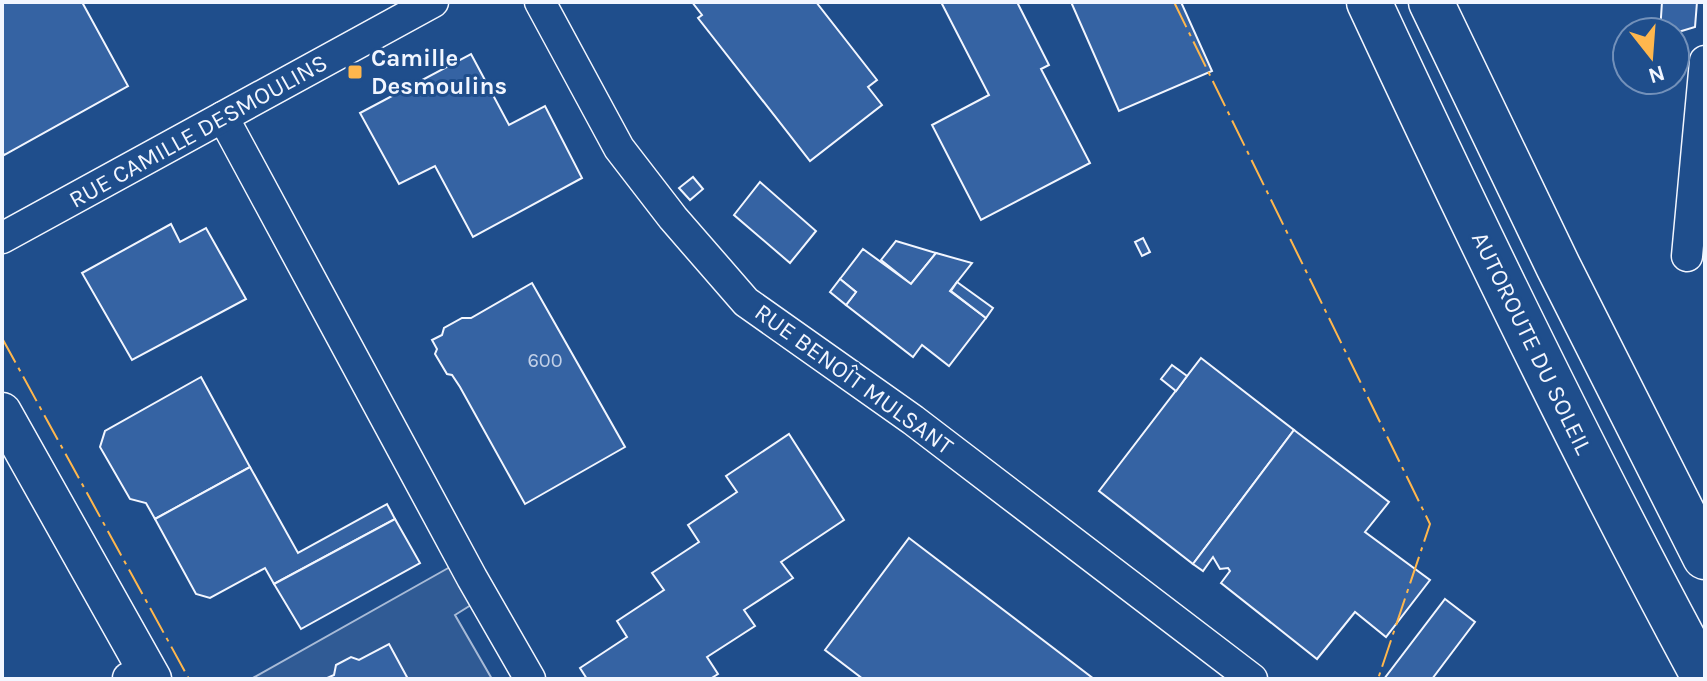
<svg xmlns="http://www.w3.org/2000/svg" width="1707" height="681" viewBox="0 0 1707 681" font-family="Karla,sans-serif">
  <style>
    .built { fill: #305b95; stroke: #a8bbd7; stroke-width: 2 }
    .building { fill: #3563a3; stroke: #f2f6ff; stroke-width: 2 }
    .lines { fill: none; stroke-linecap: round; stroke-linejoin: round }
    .minor-casing { stroke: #f2f6ff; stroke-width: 33 }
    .major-casing { stroke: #f2f6ff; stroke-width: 41 }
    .highway-casing { stroke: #f2f6ff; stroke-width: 47 }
    .minor { stroke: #1f4e8c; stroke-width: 30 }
    .major { stroke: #1f4e8c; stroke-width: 38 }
    .highway { stroke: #1f4e8c; stroke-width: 44 }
    .power { stroke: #ffb74d; stroke-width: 2; stroke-dasharray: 28 6 4 6; stroke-linecap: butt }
    .poi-dot { fill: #ffb74d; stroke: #1f4e8c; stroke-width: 3 }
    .labels { text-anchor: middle; stroke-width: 6; stroke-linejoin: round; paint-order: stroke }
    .number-label { font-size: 20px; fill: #c3d1e8 }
    .poi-label { font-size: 24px; font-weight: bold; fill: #f2f6ff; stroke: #1f4e8c; text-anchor: start }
    .street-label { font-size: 24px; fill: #f2f6ff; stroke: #1f4e8c }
  </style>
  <rect width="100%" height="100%" fill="#1f4e8c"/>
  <polygon class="built" points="450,567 471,605 455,615 492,679 251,679"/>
  <g class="building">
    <polygon points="2,2 82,2 128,86 4,155 2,151"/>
    <polygon points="692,2 816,2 877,80 868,87 882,105 810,161 698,18 702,15"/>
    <polygon points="941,2 1017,2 1049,65 1041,69 1090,163 981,220 932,125 989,95"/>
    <polygon points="1071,2 1181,2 1212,71 1119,111"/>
    <polygon points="1662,2 1697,2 1695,27 1675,33 1660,32"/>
    <polygon points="471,54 509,125 545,106 582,178 473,237 435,166 399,184 360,113"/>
    <polygon points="693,177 703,189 690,200 679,188"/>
    <polygon points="760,182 816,231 790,263 734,215"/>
    <polygon points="171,224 180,242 206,228 246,299 132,360 82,273"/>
    <polygon points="1143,238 1150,252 1142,256 1135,242"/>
    <polygon points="896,241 936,253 911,284 881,260"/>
    <polygon points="863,249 911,284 936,253 972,263 950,291 986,318 949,366 922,345 913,357 846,305 856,292 840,279"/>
    <polygon points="840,279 856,292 846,305 830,292"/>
    <polygon points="957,282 993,308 986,318 951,291"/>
    <polygon points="532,283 625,447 525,504 460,387 452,375 447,374 435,354 437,349 432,340 442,335 444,328 462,318 471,318"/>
    <polygon points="1201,358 1294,430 1193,564 1099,491"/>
    <polygon points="1172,365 1187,376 1176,391 1161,379"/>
    <polygon points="201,377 250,467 155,519 146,503 130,499 100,447 105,431"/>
    <polygon points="1294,430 1389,502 1365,532 1430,580 1386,637 1355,612 1317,659 1221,583 1230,571 1228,568 1220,569 1213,557 1203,571 1193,564"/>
    <polygon points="789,434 844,520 781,562 793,578 744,610 755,626 707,657 718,674 710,679 587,679 580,668 627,637 617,621 664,590 652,573 699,542 688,525 737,492 726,476"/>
    <polygon points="250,467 298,553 387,504 395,519 274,584 265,568 210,598 196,594 155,519"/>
    <polygon points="395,519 420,563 301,629 274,584"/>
    <polygon points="909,538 1094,679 863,679 825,650"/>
    <polygon points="1445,599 1475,622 1432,679 1384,679"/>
    <polygon points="389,644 408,679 325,679 334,675 336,665 351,657 359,660"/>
  </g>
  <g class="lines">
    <g class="minor-casing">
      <g id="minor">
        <polyline points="540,2 619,148 673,218 746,302 913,420 1252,679"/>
        <polyline points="223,117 472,578 530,679"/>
        <polyline points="2,238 433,2"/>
        <polyline points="1687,256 1705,61"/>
        <polyline points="128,679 128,678"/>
      </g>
    </g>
    <g class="major-casing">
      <polyline id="major" points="2,412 152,679"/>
    </g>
    <g class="highway-casing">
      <g id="highway">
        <path d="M1369,2C1475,230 1585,458 1705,679"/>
        <polyline points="1431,2 1558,266 1705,557"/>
      </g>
    </g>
    <use href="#minor" class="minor"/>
    <use href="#major" class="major"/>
    <use href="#highway" class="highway"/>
    <g class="power">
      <polyline points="1174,2 1430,524 1378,679"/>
      <polyline points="2,338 189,679"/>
    </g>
  </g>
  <rect class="poi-dot" x="347" y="64" width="16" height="16" rx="4"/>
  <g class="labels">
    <g class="number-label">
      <text x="545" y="367">600</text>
    </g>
    <g class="poi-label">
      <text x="371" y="66">Camille<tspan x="371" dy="28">Desmoulins</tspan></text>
    </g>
    <g class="street-label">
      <text transform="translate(198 131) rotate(-29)" y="8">RUE CAMILLE DESMOULINS</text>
      <text transform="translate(1532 343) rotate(64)" y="8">AUTOROUTE DU SOLEIL</text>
      <text transform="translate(854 379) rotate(36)" y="8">RUE BENOÎT MULSANT</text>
    </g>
  </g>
  <rect width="1707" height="681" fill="none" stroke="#f2f6ff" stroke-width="8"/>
  <g transform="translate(1651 56) rotate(163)"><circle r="38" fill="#1f4e8c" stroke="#7391ba" stroke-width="2"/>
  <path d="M0-6L14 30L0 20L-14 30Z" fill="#ffb74d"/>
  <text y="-12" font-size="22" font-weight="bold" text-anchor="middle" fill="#f2f6ff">N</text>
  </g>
</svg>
